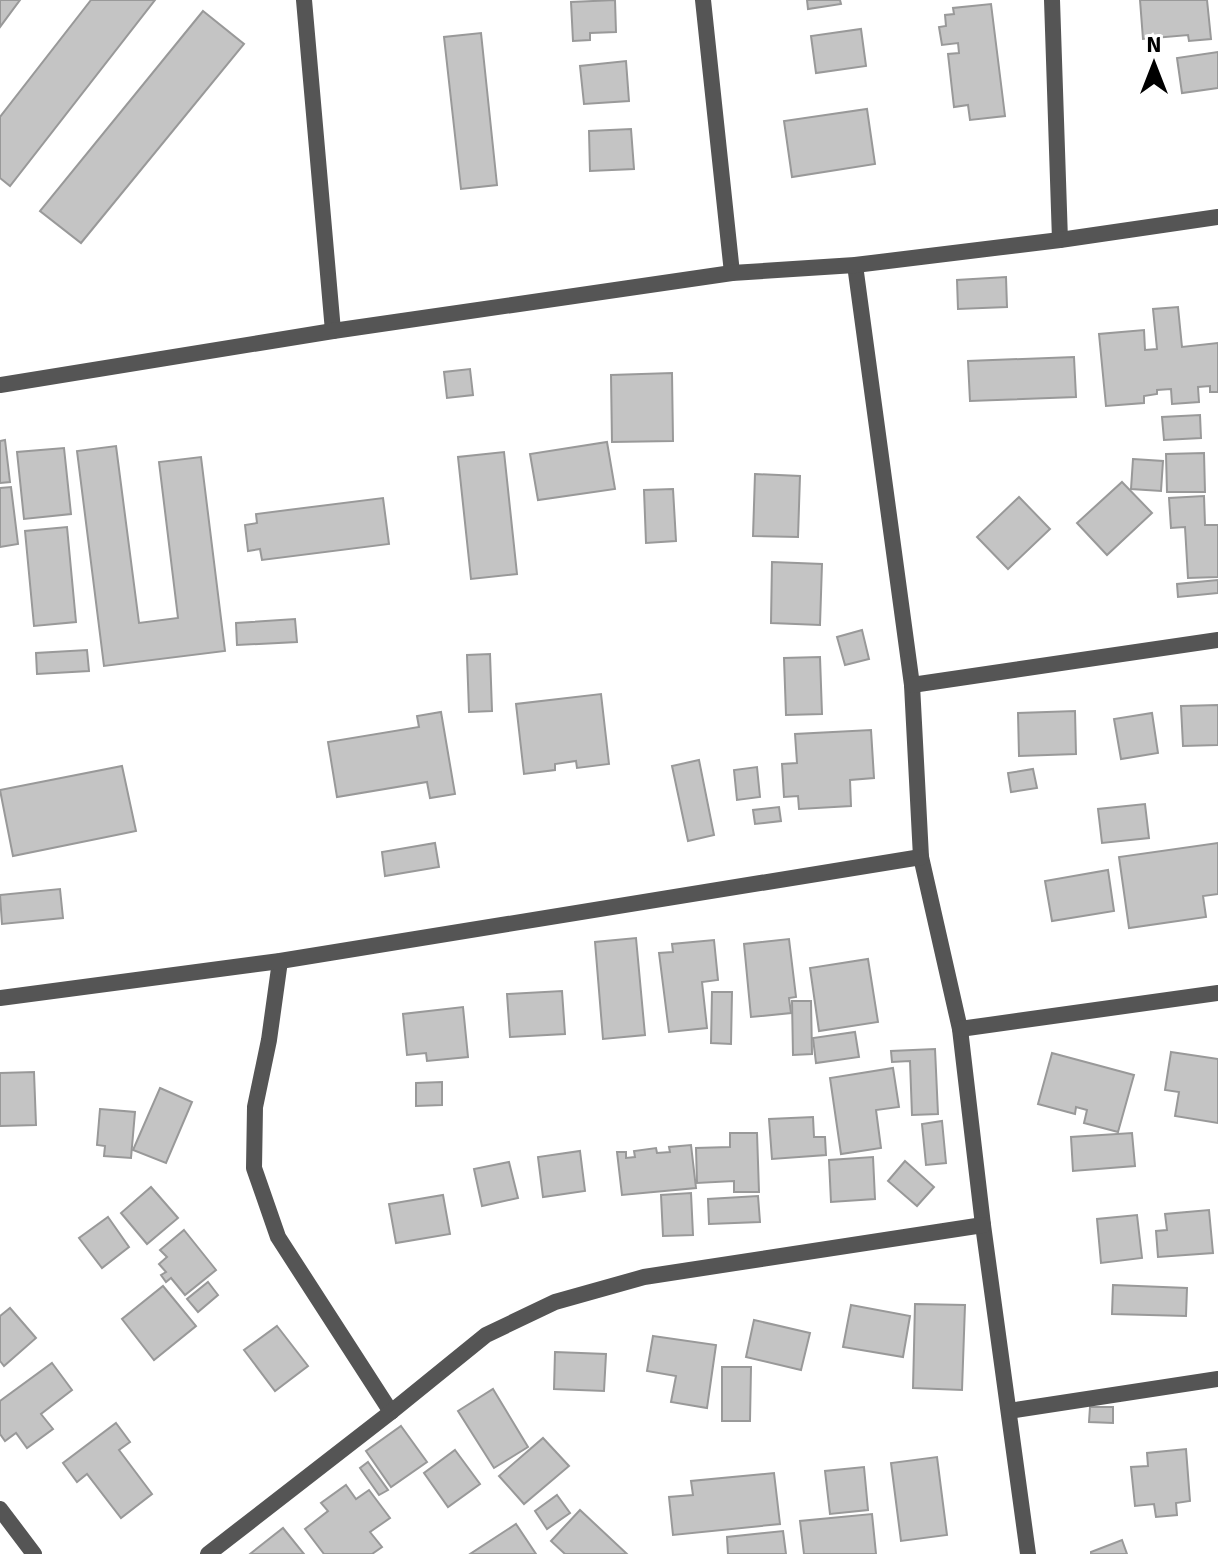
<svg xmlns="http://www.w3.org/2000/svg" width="1218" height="1554" viewBox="0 0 1218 1554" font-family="Signika,sans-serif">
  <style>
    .building { fill: #c4c4c4; stroke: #999; stroke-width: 2 }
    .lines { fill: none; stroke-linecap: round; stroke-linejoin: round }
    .minor { stroke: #555; stroke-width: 16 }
  </style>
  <rect width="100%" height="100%" fill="#fff"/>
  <g class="building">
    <polygon points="0,0 20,0 0,27"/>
    <polygon points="91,0 155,0 10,186 0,178 0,117"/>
    <polygon points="615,0 616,32 590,33 590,40 573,41 571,2"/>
    <polygon points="807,0 840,0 841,4 808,9"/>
    <polygon points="1140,0 1207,0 1211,39 1189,41 1188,35 1143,39"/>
    <polygon points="991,4 1005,116 970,120 968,105 954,107 948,54 959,53 958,43 942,45 939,27 946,26 945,15 954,14 953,8"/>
    <polygon points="203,11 244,44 81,243 40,211"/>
    <polygon points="861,29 866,66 816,73 811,36"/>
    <polygon points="481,33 497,185 461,189 444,37"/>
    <polygon points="1218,52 1218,88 1182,93 1177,58"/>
    <polygon points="626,61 629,101 584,104 580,66"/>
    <polygon points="867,109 875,164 792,177 784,121"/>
    <polygon points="631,129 634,169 590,171 589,131"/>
    <polygon points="1006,277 1007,307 958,309 957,280"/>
    <polygon points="1178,307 1182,347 1218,343 1218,392 1210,392 1210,386 1198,387 1199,402 1172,404 1171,389 1157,390 1157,394 1144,396 1144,403 1106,406 1099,334 1144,330 1145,350 1157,349 1153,309"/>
    <polygon points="1074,357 1076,397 970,401 968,361"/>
    <polygon points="470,369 473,395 447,398 444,372"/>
    <polygon points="672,373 673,441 612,442 611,375"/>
    <polygon points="1200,415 1201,438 1164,440 1162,417"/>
    <polygon points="5,440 10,482 0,483 0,441"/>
    <polygon points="607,442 615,489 538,500 530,454"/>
    <polygon points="116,446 139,623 178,618 159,462 201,457 225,651 104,666 77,451"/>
    <polygon points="64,448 71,514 24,519 17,452"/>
    <polygon points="504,452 517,574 471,579 458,457"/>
    <polygon points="1204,453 1205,492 1167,492 1166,454"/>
    <polygon points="1133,459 1163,461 1161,491 1131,489"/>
    <polygon points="755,474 800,476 798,537 753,536"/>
    <polygon points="1122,482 1152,513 1107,555 1077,523"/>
    <polygon points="11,487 18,544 0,547 0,488"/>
    <polygon points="673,489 676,541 646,543 644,490"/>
    <polygon points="1204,496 1205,525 1218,525 1218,577 1188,578 1185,527 1171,528 1169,498"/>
    <polygon points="1019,497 1050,529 1008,569 977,537"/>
    <polygon points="383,498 389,544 262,560 260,549 248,551 245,525 257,523 256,514"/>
    <polygon points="67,527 76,622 34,626 25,531"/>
    <polygon points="772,562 822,564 820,625 771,623"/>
    <polygon points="1218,580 1218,593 1178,597 1177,584"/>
    <polygon points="295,619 297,642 237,645 236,623"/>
    <polygon points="862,630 869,659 845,665 837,637"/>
    <polygon points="87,650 89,671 37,674 36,653"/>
    <polygon points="490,654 492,711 469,712 467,655"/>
    <polygon points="820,657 822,714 786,715 784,658"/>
    <polygon points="601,694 609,764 577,768 576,761 555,764 555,770 524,774 516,704"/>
    <polygon points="1218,705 1218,745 1183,746 1181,706"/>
    <polygon points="1075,711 1076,754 1019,756 1018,713"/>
    <polygon points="441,712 455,794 430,798 427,782 337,797 328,742 419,727 417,716"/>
    <polygon points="1152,713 1158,753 1121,759 1114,719"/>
    <polygon points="871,730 874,778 850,780 851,806 799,809 798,796 784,797 782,764 797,763 795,734"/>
    <polygon points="699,760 714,835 688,841 672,766"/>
    <polygon points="122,766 136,831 13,856 0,790"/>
    <polygon points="757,767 760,797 737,800 734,770"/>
    <polygon points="1033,769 1037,788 1011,792 1008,773"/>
    <polygon points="1145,804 1149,838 1102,843 1098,809"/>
    <polygon points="779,807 781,821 755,824 753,810"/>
    <polygon points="435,843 439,867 385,876 382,852"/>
    <polygon points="1218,843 1218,894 1203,896 1206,917 1129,928 1119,857"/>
    <polygon points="1108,870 1114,911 1052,921 1045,881"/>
    <polygon points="60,889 63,918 2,924 0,895"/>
    <polygon points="636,938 645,1035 603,1039 595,942"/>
    <polygon points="789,939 796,997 789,998 791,1013 751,1017 744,944"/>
    <polygon points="714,940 718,980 702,982 707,1028 669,1032 659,953 673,952 672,944"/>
    <polygon points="868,959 878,1022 819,1031 810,968"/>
    <polygon points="562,991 565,1034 510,1037 507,994"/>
    <polygon points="712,992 732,992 731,1044 711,1043"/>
    <polygon points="792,1001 811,1001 812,1054 793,1055"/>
    <polygon points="463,1007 468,1057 427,1061 426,1053 407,1055 403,1014"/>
    <polygon points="855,1032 859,1057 816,1063 813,1038"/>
    <polygon points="935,1049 938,1114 912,1115 910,1061 892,1062 891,1051"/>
    <polygon points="1171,1052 1218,1059 1218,1123 1175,1116 1179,1092 1165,1090"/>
    <polygon points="1052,1053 1134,1075 1118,1132 1084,1123 1087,1110 1076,1107 1075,1114 1038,1104"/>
    <polygon points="893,1068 899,1107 876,1110 881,1148 841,1154 830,1078"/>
    <polygon points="34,1072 36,1125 0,1126 0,1073"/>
    <polygon points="442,1082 442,1105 416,1106 416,1083"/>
    <polygon points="160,1088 192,1102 166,1163 133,1150"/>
    <polygon points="100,1109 135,1112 131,1158 104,1156 105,1146 97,1145"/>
    <polygon points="813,1117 814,1137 825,1137 826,1155 772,1159 769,1119"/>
    <polygon points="942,1121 946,1163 926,1165 922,1124"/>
    <polygon points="730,1133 757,1133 759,1192 734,1192 734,1181 697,1183 696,1148 730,1147"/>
    <polygon points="1132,1133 1135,1166 1073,1171 1071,1137"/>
    <polygon points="691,1145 696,1188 622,1195 617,1152 626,1152 626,1158 635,1157 634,1151 656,1148 657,1153 670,1152 669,1147"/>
    <polygon points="580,1151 585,1191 543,1197 538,1157"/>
    <polygon points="873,1157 875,1199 831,1202 829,1160"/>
    <polygon points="905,1161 934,1187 917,1206 888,1181"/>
    <polygon points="509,1162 518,1198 482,1206 474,1169"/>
    <polygon points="151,1187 178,1218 147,1244 121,1213"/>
    <polygon points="691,1193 693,1235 663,1236 661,1195"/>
    <polygon points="443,1195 450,1234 396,1243 389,1204"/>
    <polygon points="758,1196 760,1222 709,1224 708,1199"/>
    <polygon points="1209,1210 1213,1253 1158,1257 1156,1231 1167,1230 1165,1214"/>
    <polygon points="1137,1215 1142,1258 1101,1263 1097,1219"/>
    <polygon points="108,1217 129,1247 102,1268 79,1238"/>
    <polygon points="184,1230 216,1270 185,1295 171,1278 166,1282 161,1275 166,1272 159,1264 167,1257 160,1250"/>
    <polygon points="208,1282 218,1295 198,1312 187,1299"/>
    <polygon points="1113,1285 1187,1288 1186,1316 1112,1314"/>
    <polygon points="163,1286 196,1326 154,1360 122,1319"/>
    <polygon points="915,1304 965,1305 962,1390 913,1388"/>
    <polygon points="851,1305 910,1316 903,1357 843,1347"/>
    <polygon points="10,1308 36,1338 4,1366 0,1361 0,1316"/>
    <polygon points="754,1320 810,1333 801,1370 746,1357"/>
    <polygon points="277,1326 308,1366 275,1391 244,1350"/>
    <polygon points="653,1336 716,1345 707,1408 671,1402 676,1376 647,1371"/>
    <polygon points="555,1352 606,1354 604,1391 554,1389"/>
    <polygon points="52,1363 72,1390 41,1414 53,1429 27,1448 16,1433 5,1441 0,1434 0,1401"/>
    <polygon points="722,1367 751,1367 750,1421 722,1421"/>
    <polygon points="493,1389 528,1447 494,1468 458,1411"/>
    <polygon points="1090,1407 1113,1407 1113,1423 1089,1422"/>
    <polygon points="116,1423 130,1442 119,1450 152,1494 121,1518 87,1474 77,1482 63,1463"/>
    <polygon points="401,1426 427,1462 391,1487 366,1451"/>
    <polygon points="543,1438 569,1466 524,1504 499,1476"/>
    <polygon points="1186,1449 1190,1501 1176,1503 1177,1515 1156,1517 1154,1504 1135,1506 1131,1467 1148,1466 1147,1453"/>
    <polygon points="455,1450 480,1484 448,1507 424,1473"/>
    <polygon points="937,1457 947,1535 901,1541 891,1463"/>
    <polygon points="368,1462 388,1490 379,1495 360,1468"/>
    <polygon points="864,1467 868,1510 830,1514 825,1471"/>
    <polygon points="774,1473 780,1524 673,1535 669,1497 693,1495 691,1481"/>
    <polygon points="346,1485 356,1499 369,1490 390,1518 370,1532 382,1547 372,1554 324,1554 305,1529 328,1511 321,1503"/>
    <polygon points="557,1495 570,1513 547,1529 535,1511"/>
    <polygon points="580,1510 627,1554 565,1554 551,1541"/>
    <polygon points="872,1514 876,1554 804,1554 800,1521"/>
    <polygon points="516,1524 536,1554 470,1554"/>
    <polygon points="283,1528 304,1554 250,1554"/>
    <polygon points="783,1531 786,1554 728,1554 727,1537"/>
    <polygon points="1122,1540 1127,1554 1091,1554 1091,1552"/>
  </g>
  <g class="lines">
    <g class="minor">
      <polyline points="304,0 333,331"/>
      <polyline points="703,0 732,273"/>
      <polyline points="1052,0 1060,240"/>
      <polyline points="855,265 912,685 921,857 960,1029 983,1225 1028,1554"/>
      <polyline points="0,385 333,331 732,273 855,265 1060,240 1218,217"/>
      <polyline points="912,685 1218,640"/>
      <polyline points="280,961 269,1040 255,1107 254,1168 278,1237 391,1412"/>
      <polyline points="0,998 280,961 921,857"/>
      <polyline points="960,1029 1218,993"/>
      <polyline points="1009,1411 1218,1379"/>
      <polyline points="0,1509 34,1554"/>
      <polyline points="208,1554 391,1412 486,1335 555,1302 644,1277 983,1225"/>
    </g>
  </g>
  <g transform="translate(1154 64)" stroke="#ffffff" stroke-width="6" paint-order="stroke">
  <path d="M0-6L14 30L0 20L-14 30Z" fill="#000000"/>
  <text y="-12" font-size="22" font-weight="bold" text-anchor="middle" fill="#000000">N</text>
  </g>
</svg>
